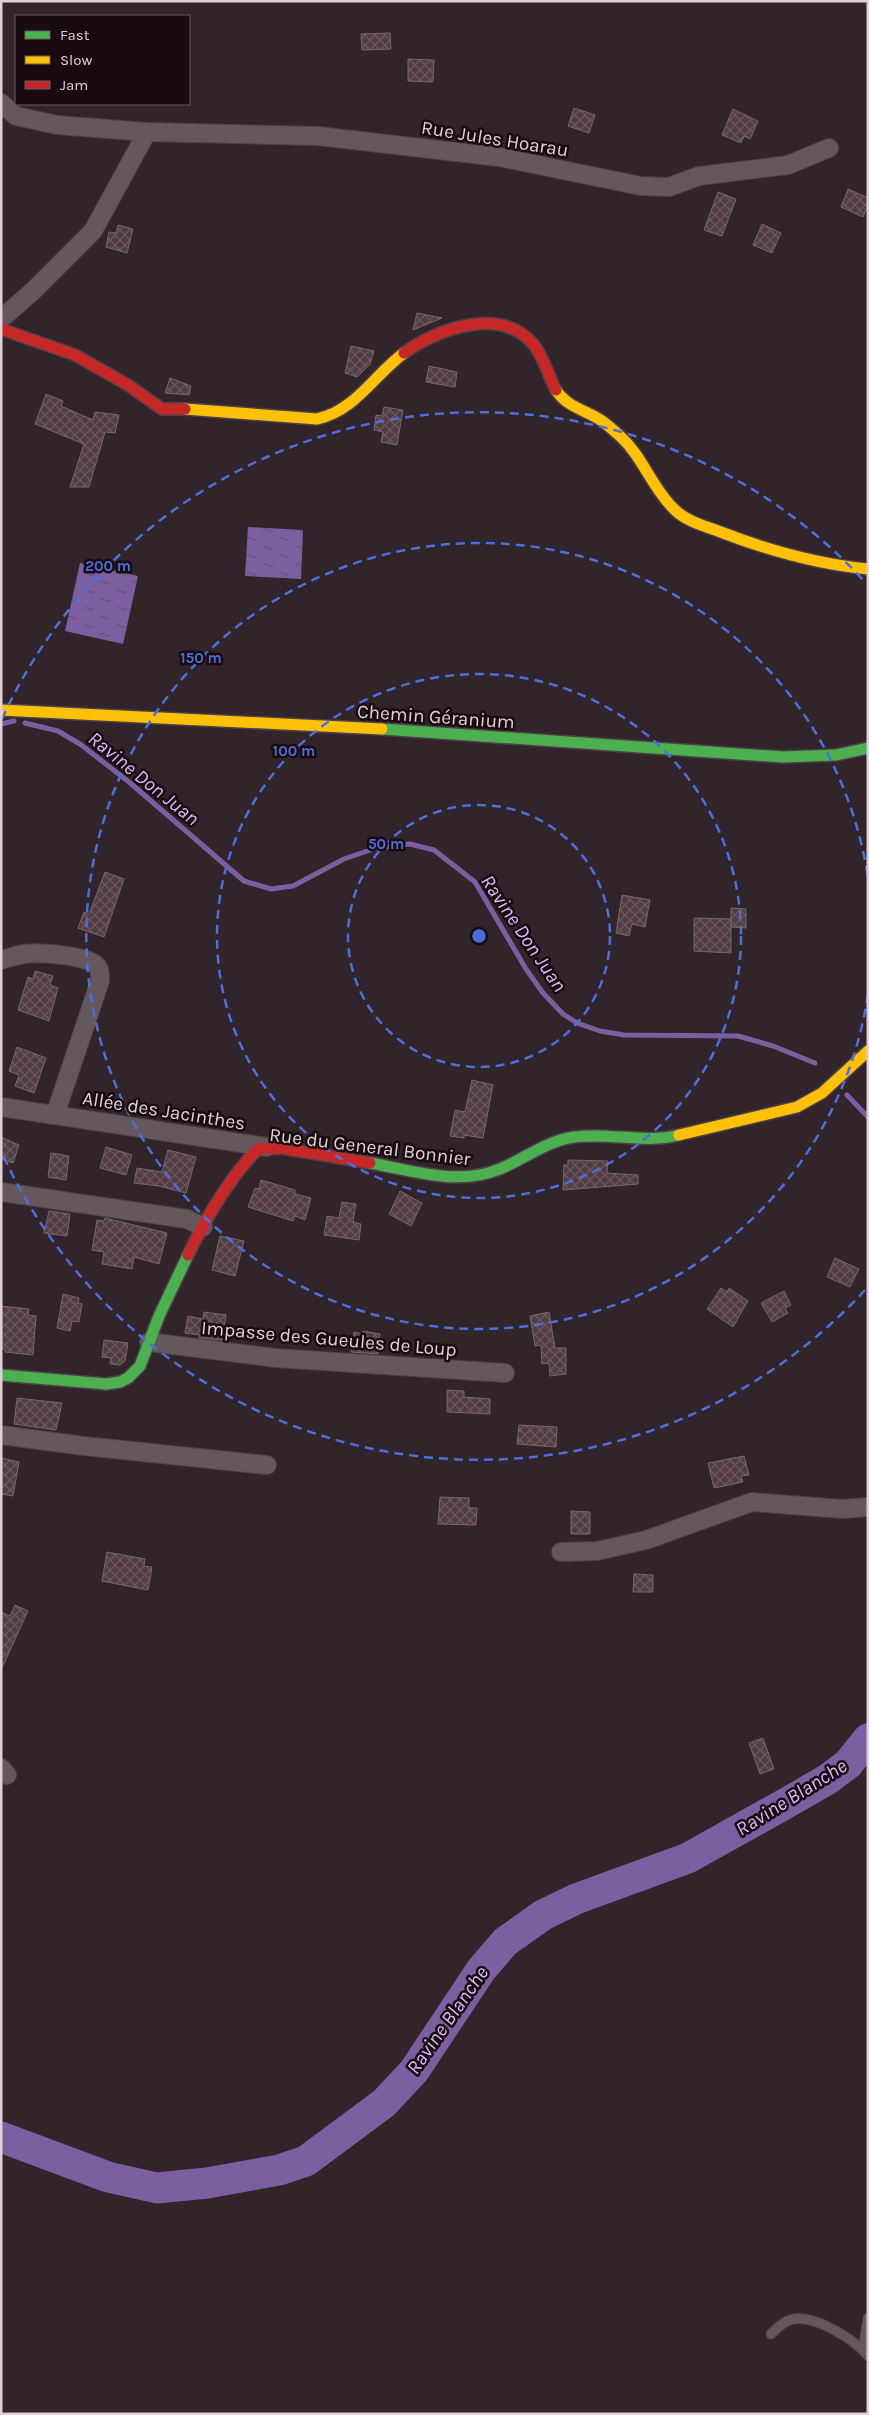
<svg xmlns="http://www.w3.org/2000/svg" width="869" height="2415" viewBox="0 0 869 2415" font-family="Karla,sans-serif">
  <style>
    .water { fill: url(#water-ripples) }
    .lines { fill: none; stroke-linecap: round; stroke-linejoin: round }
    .stream { stroke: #7d5fa1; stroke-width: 5 }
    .river { stroke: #7d5fa1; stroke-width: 31 }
    .building { fill: url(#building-cross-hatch); stroke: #75686b }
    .lane-casing { stroke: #4d4046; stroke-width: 11 }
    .street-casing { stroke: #4d4046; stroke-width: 20 }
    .fast-casing { stroke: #4d4046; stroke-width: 14 }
    .slow-casing { stroke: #4d4046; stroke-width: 14 }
    .jam-casing { stroke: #4d4046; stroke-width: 14 }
    .lane { stroke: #64585d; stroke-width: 9 }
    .street { stroke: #64585d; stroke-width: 18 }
    .fast { stroke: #4caf50; stroke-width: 11 }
    .slow { stroke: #ffc107; stroke-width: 11 }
    .jam { stroke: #c62828; stroke-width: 11 }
    .ring { fill: none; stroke: #4e6ed8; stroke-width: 2.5; stroke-dasharray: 9 6 }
    .labels { text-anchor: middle; stroke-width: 5; stroke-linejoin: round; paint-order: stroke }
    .street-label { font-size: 19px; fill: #e1d0d7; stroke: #180c12 }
    .water-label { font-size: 20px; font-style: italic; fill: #d6befa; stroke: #180c12 }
    .centre { fill: #4e6ed8; stroke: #180c12; stroke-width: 2.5 }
    .ring-label { font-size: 15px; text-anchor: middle; font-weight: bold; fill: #4e6ed8; stroke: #180c12; stroke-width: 5; stroke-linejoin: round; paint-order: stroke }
  </style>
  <defs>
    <pattern id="water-ripples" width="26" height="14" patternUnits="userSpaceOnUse" patternTransform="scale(1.25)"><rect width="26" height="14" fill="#7d5fa1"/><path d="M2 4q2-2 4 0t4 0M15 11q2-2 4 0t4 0" fill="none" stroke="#635075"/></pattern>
    <pattern id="building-cross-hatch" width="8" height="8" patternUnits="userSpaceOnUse" patternTransform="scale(1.25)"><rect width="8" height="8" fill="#533d42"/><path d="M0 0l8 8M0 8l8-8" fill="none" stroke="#6b585d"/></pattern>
  </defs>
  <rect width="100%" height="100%" fill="#31242a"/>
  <g class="water">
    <polygon points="248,527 303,530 301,579 245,576"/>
    <polygon points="80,563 138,576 123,644 65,631"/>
  </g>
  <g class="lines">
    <g class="stream">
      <polyline points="25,723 58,731 80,744 129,782 244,881 271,889 293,886 344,859 376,848 410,844 434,850 475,882 526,969 543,993 563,1014 577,1023 600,1031 624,1035 738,1036 773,1046 815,1063"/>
      <polyline points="1,724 14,721"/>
      <polyline points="847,1095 868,1117"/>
    </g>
    <polyline class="river" points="1,2137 108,2177 157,2188 207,2183 279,2170 306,2161 384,2103 414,2071 481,1970 505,1942 543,1915 576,1899 688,1858 790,1801 828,1779 848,1764 868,1739"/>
  </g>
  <g class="building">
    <polygon points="390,33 391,49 362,50 361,34"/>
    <polygon points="408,59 434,60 433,82 408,81"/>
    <polygon points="574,108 595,115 589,133 568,126"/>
    <polygon points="733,109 758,121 750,139 744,136 741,143 722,135"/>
    <polygon points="848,189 868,198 868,206 863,217 841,207"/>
    <polygon points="718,192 736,199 722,236 704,230"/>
    <polygon points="762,224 781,233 772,253 753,245"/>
    <polygon points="118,225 133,229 127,253 106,247 109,232 116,233"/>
    <polygon points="417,313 442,318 413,330"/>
    <polygon points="351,346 374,351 370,364 357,377 345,373"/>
    <polygon points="429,366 457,372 455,387 426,382"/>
    <polygon points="170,378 191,386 189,395 165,393"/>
    <polygon points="46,394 63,401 61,406 93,420 95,412 119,415 115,433 105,432 89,487 70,487 84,444 35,424"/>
    <polygon points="384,407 403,410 397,445 381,442 383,432 374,430 376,415 382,416"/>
    <polygon points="105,872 124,879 104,937 78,928 84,912 89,914"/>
    <polygon points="622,895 650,900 645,927 632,924 629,936 616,933"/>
    <polygon points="731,908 746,909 746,928 731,927"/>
    <polygon points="694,918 731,919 731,953 694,951"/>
    <polygon points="35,971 53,976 50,985 58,988 49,1021 18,1010 28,977 33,979"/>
    <polygon points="17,1047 46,1058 34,1093 15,1086 19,1075 9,1071"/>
    <polygon points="472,1080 493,1085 483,1138 464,1135 464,1138 450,1136 455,1110 465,1112"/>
    <polygon points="1,1137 19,1145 13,1163 1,1159"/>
    <polygon points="106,1147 132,1155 126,1175 100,1168"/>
    <polygon points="168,1150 196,1157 186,1193 159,1186 134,1183 137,1168 162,1172"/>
    <polygon points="51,1153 69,1156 66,1180 48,1177"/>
    <polygon points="568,1160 608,1161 607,1173 638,1175 638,1184 563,1190 564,1165 568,1165"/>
    <polygon points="261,1180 295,1190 295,1194 311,1198 305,1220 295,1216 293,1221 248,1207 255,1188 259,1189"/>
    <polygon points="400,1191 422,1203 411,1226 389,1214"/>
    <polygon points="342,1202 356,1204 353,1222 361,1224 359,1240 324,1235 327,1216 339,1218"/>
    <polygon points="49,1211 70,1214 67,1236 44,1233"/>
    <polygon points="105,1218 167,1233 159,1264 134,1257 132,1269 102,1264 104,1252 92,1250 97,1220 104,1221"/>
    <polygon points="220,1236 244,1241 235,1276 212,1270"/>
    <polygon points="835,1258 859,1269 850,1287 827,1277"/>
    <polygon points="721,1288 727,1292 729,1288 748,1301 733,1327 707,1309"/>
    <polygon points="784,1291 791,1305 785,1308 788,1313 772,1322 761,1303"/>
    <polygon points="63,1294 79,1298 78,1303 82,1304 79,1322 72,1321 70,1331 57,1328"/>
    <polygon points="1,1306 29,1309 28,1315 36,1316 33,1355 5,1352 5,1349 1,1349"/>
    <polygon points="204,1312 226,1315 222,1340 199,1338 199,1335 185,1333 188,1316 203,1319"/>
    <polygon points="549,1312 555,1348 566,1348 566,1374 550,1376 549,1363 542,1364 541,1345 535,1346 530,1316"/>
    <polygon points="363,1331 380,1334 378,1354 351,1352 354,1332 363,1334"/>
    <polygon points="104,1340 128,1343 125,1361 120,1365 110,1364 111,1358 102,1357"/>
    <polygon points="447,1390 464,1391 464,1397 490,1399 490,1414 447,1412"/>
    <polygon points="17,1398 62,1403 56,1430 14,1424"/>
    <polygon points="519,1425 557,1427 556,1447 517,1444"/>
    <polygon points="744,1456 749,1475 741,1476 743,1482 714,1488 708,1463"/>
    <polygon points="1,1458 19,1462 13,1496 1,1494"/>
    <polygon points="440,1497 469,1498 469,1508 477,1508 476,1525 438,1524"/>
    <polygon points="571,1511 590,1512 590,1534 571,1534"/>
    <polygon points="107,1552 145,1559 144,1566 152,1567 148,1590 102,1581"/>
    <polygon points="634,1574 653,1575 653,1592 633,1592"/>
    <polygon points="15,1605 28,1611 1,1670 1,1612 10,1616"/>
    <polygon points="763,1738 774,1769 760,1774 749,1743"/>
  </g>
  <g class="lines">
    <g class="lane-casing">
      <g id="lane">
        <path d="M771,2334C777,2328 784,2321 793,2319C815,2315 854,2339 868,2356"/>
        <polyline points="863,2349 868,2318"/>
      </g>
    </g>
    <g class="street-casing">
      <g id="street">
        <polyline points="1,103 16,116 57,125 147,132 318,136 499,157 641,186 669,187 699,176 788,165 829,148"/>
        <polyline points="1,319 33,291 93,231 147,132"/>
        <path d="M1,960C9,958 17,955 24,954C38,952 88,955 97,966C101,971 100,976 100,981L55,1115"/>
        <polyline points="1,1107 267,1147"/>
        <polyline points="1,1192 187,1219 203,1227"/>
        <polyline points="149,1342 276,1358 505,1373"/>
        <polyline points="1,1435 84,1446 267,1465"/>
        <polyline points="561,1552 597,1551 646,1540 752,1502 842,1509 868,1507"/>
        <polyline points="1,1768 7,1775"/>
      </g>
    </g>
    <g class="fast-casing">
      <g id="fast">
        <polyline points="382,729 783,757 836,755 868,748"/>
        <path d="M370,1163C411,1170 457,1186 497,1170C524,1160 545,1141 574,1137C610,1132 643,1144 679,1135"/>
        <polyline points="1,1375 106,1384 120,1382 128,1378 140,1366 159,1316 188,1255"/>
      </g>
    </g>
    <g class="slow-casing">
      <g id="slow">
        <path d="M556,390C566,406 584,410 599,419C607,424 613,430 620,436C643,457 652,488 674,509C686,521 702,525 718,531C767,550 815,564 868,569"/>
        <path d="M185,409L317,419C355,411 374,375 404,353"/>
        <polyline points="1,710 382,729"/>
        <polyline points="679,1135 797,1107 822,1093 868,1051"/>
      </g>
    </g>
    <g class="jam-casing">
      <g id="jam">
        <polyline points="1,329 75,355 128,385 162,409 185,409"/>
        <path d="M404,353C438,329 501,305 534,345C544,358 548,375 556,390"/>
        <path d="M188,1255C205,1220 230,1177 258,1149L281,1148L370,1163"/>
      </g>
    </g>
    <use href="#lane" class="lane"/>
    <use href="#street" class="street"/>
    <use href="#fast" class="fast"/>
    <use href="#slow" class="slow"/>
    <use href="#jam" class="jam"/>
  </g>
  <g class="ring">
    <circle cx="479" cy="936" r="131"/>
    <circle cx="479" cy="936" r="262"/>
    <path d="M868 994A393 393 0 1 1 868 878"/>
    <path d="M865 1290A524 524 0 0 1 2 1153M2 719A524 524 0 0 1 865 582"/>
  </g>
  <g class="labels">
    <g class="street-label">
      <text transform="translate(495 138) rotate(9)" y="7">Rue Jules Hoarau</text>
      <text transform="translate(436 716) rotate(4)" y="7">Chemin Géranium</text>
      <text transform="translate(164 1110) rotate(9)" y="7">Allée des Jacinthes</text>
      <text transform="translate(370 1146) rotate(7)" y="7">Rue du General Bonnier</text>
      <text transform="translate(329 1338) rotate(5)" y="7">Impasse des Gueules de Loup</text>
    </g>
    <g class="water-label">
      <text transform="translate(144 778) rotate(39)" y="7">Ravine Don Juan</text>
      <text transform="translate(524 933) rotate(56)" y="7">Ravine Don Juan</text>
      <text transform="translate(791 1797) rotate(-32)" y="7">Ravine Blanche</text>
      <text transform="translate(447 2020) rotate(-55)" y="7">Ravine Blanche</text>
    </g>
  </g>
  <circle cx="479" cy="936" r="8" class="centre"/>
  <g class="ring-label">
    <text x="108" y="571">200 m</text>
    <text x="201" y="663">150 m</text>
    <text x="294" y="756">100 m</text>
    <text x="386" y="849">50 m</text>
  </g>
  <rect width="869" height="2415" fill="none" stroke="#e1d0d7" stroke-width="5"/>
  <rect x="15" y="15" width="175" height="90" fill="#180c12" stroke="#685a61"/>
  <rect x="25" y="31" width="25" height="8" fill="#4caf50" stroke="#685a61"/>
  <text x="60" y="40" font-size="15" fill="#e1d0d7">Fast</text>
  <rect x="25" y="56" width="25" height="8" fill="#ffc107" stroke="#685a61"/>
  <text x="60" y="65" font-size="15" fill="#e1d0d7">Slow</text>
  <rect x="25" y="81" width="25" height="8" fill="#c62828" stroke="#685a61"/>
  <text x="60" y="90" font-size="15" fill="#e1d0d7">Jam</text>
</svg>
